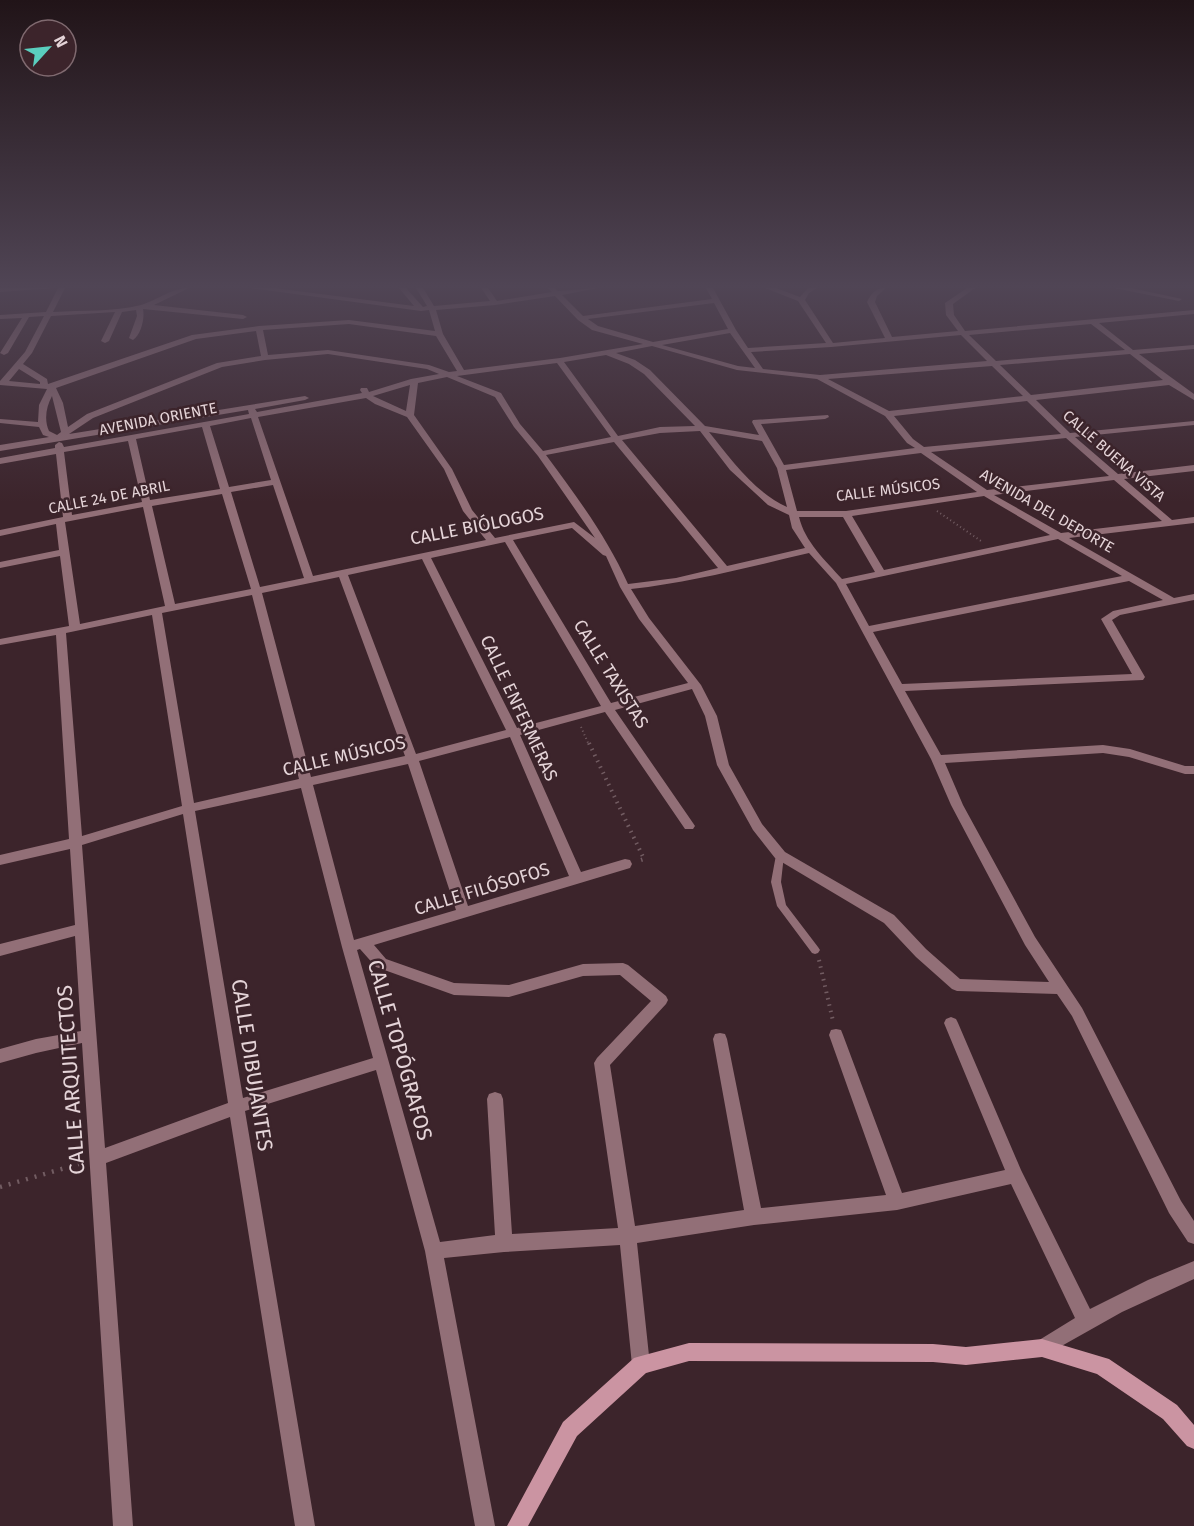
<svg xmlns="http://www.w3.org/2000/svg" width="1194" height="1526" viewBox="0 0 1194 1526" font-family="'Fira Sans',sans-serif">
  <style>
    .lines { fill: none; stroke-linecap: round; stroke-linejoin: round }
    .path-far2 { stroke: #725c62; stroke-width: 2; stroke-dasharray: 1 3; stroke-linecap: butt }
    .path-far1 { stroke: #725c62; stroke-width: 4; stroke-dasharray: 1.5 5; stroke-linecap: butt }
    .path { stroke: #725c62; stroke-width: 4.5; stroke-dasharray: 2 7; stroke-linecap: butt }
    .lane { fill: #926f77; fill-rule: evenodd }
    .street { fill: #926f77; fill-rule: evenodd }
    .secondary { fill: #cb94a2; fill-rule: evenodd }
    .labels { text-anchor: middle; stroke-width: 5; stroke-linejoin: round; paint-order: stroke }
    .far-street-label { font-size: 15px; fill: #e5d4d8; stroke: #3c242b }
    .street-label { font-size: 18px; fill: #e5d4d8; stroke: #3c242b }
    .near-street-label { font-size: 21px; fill: #e5d4d8; stroke: #3c242b }
  </style>
  <rect width="100%" height="100%" fill="#3c242b"/>
  <g class="lines">
    <g class="path-far2">
      <polyline points="937,511 981,541"/>
      <polyline points="581,727 589,745"/>
    </g>
    <g class="path-far1">
      <polyline points="589,743 644,859 638,861"/>
      <polyline points="819,960 833,1021"/>
    </g>
    <polyline class="path" points="0,1187 82,1163"/>
    <polygon class="lane" points="780,852 783,853 784,855 781,882 786,905 818,947 820,950 818,953 815,954 812,953 777,906 771,882 776,855 777,853"/>
    <g class="street">
      <polygon points="0,288 55,288 0,292"/>
      <path d="M58,288H65L53,312C82,310 114,312 141,305C158,300 171,288 189,288L154,305L243,315L247,317L243,319L143,309C145,318 141,335 133,340L129,338L137,316L136,310L122,312L109,341L105,343L101,341L115,312L51,316L32,353L23,364L47,379L48,384L192,335L259,326L349,320L435,331L429,310L421,311L251,288H274L414,306L399,288H406L423,307L427,306L416,288H423L434,306L490,301L481,288H488L497,301L552,292L548,288H555L558,291L598,288L562,295L583,316L712,299L706,288H713L736,330L748,348L826,343L798,301L765,288H776L800,297L808,288H817L809,293L805,300L833,343L885,338L867,302C872,292 876,288 886,288L877,296L875,302L892,337L958,331L946,315L945,303L967,288H975L953,304L954,315L965,331L1194,310V314L1099,323L1133,350L1194,345V349L1139,354L1194,394V400L1169,385L1036,400L1070,433L1194,421V425L1075,437L1118,474L1194,465V471L1124,479L1172,520L1194,517V523L1069,538L1174,598L1194,594V600L1120,615L1112,620L1145,677L1143,680L905,691L941,755L1103,745L1130,749L1185,766H1194V774H1185L1129,757L1103,753L945,763L963,805L1035,937L1082,1008L1181,1201L1194,1221V1244L1188,1242L1169,1213L1072,1016L1057,994L957,991L952,989L916,957L884,923L775,858L753,830L717,765L705,716L692,689L615,710L693,823L695,826L693,829H685L605,712L520,735L581,872L625,859L630,860L632,864L630,868L374,945L386,959L454,983L509,985L583,964L623,963L628,965L666,996L668,1000L666,1004L610,1065L635,1226L744,1210L713,1039L715,1034L720,1033L725,1034L727,1039L761,1208L886,1195L829,1035L831,1030L836,1029L841,1030L843,1035L902,1193L1005,1170L944,1023L946,1019L951,1017L956,1019L958,1023L1021,1170L1090,1309L1148,1280L1194,1261V1279L1122,1312L1042,1357L1036,1354L1033,1348L1036,1342L1075,1318L1011,1184L897,1210L754,1225L637,1243L650,1365L648,1372L641,1374L634,1372L632,1365L620,1245L504,1252L444,1258L495,1526H475L425,1251L376,1070L245,1111L315,1526H295L230,1117L106,1163L133,1526H113L82,1043L36,1053L0,1063V1049L36,1039L81,1031L75,936L0,956V944L75,925L70,849L0,865V855L69,839L56,635L0,645V639L69,626L60,556L0,568V562L59,550L56,524L0,536V530L63,517L56,454L0,464V458L55,448V445L59,442L62,443L64,447L249,414L248,410L0,451V445L49,437L43,435L39,427L0,423V419L38,422L39,405L47,389L0,385V381L25,352L44,316L29,317L8,353L4,355L0,353L22,318L0,319V315L46,312ZM555,296L578,320L592,330L643,344L560,358L464,370L443,334L436,310L495,305ZM714,303L728,329L653,342L598,326L588,319ZM349,324L436,336L457,371L449,372L429,365L328,350L268,355L263,330ZM1091,324L1125,350L996,361L969,335ZM256,331L261,356L217,363L87,414L68,427L63,403L56,388L196,339ZM730,333L755,368L738,366L662,345ZM961,335L987,361L820,375L763,369L751,352L831,347ZM652,346L737,370L817,379L885,416L907,443L915,448L784,465L761,424L825,419L829,417L828,415L753,420L752,422L759,435L705,426L650,370L635,360L616,353ZM328,354L427,369L439,374L411,379L369,392L367,388H361L360,390L362,393L257,412L255,409L305,400L309,398L305,396L69,434L93,418L222,367L265,360ZM1130,354L1163,380L1031,395L1000,365ZM606,355L629,364L644,374L695,426L660,427L618,436L564,362ZM557,363L611,437L543,451L520,424L501,393L457,376ZM992,366L1023,396L889,411L828,379ZM19,369L40,382V384L9,381ZM447,377L495,397L514,427L538,456L595,538L574,522L495,538L472,510L452,469L414,415L418,383ZM410,385L406,411L373,396ZM52,396L61,432L57,435L49,431C44,420 46,407 52,396ZM366,398L375,404L407,417L444,469L463,511L486,540L313,576L258,417ZM1027,401L1061,434L924,447L913,439L894,416ZM251,418L271,480L229,487L210,426ZM202,427L220,489L150,500L136,439ZM700,431L730,470L768,505L789,515L792,528L805,548L727,566L622,440L660,433ZM709,432L762,441L777,468L787,507C754,492 731,459 709,432ZM1066,438L1109,476L987,490L931,452ZM128,441L142,502L72,515L64,452ZM614,442L718,568L676,578L628,584C607,537 577,497 546,455ZM921,453L977,492L846,511H797L786,470ZM1114,480L1162,521L1061,533L994,495ZM273,485L304,578L260,587L231,492ZM222,494L251,589L175,604L152,506ZM984,496L1050,535L884,570L852,516ZM143,507L165,606L80,624L65,522ZM799,517H843L875,572L842,579C825,560 805,542 799,517ZM572,528L603,555L606,556L620,587L639,619L688,683L611,703L513,540ZM1058,539L1122,576L869,626L846,584ZM505,542L601,706L517,728L431,558ZM809,553L836,583L931,759L951,805L1025,945L1049,982L960,979L926,949L894,915L785,852L762,824L729,765L717,716L701,685L649,618L631,589C693,582 749,567 809,553ZM422,559L506,730L416,754L348,575ZM339,577L405,756L311,777L262,593ZM1129,581L1163,600L1113,611L1101,619L1132,674L902,684L873,632ZM252,595L299,779L194,803L162,613ZM152,615L182,806L82,836L66,633ZM510,737L569,876L468,906L419,761ZM408,764L456,910L354,940L313,785ZM301,788L342,947L373,1058L243,1098L195,811ZM183,814L228,1103L105,1148L82,845ZM360,949L376,967L454,995L509,997L583,976L620,975L651,1001L597,1058L594,1063L618,1228L512,1234L503,1099L501,1094L495,1092L489,1094L487,1099L495,1235L440,1242L357,950Z"/>
      <polygon points="1114,288 1131,288 1182,299 1179,301"/>
    </g>
    <polygon class="secondary" points="1042,1339 1109,1359 1177,1405 1194,1425 1194,1449 1187,1446 1163,1419 1097,1374 1042,1357 966,1365 933,1362 689,1361 646,1373 577,1436 528,1526 507,1526 563,1422 634,1358 641,1356 689,1343 933,1344 966,1347"/>
  </g>
  <linearGradient id="sky" x2="0" y2="1"><stop stop-color="#211418"/><stop offset="0.57" stop-color="#504555"/><stop offset="1" stop-color="#504555" stop-opacity="0"/></linearGradient>
  <rect width="1194" height="502" fill="url(#sky)"/>
  <g class="labels">
    <g class="far-street-label">
      <text transform="translate(158 419) rotate(-11)" y="5">AVENIDA ORIENTE</text>
      <text transform="translate(1114 456) rotate(41)" y="5">CALLE BUENA VISTA</text>
      <text transform="translate(888 490) rotate(-7)" y="5">CALLE MÚSICOS</text>
      <text transform="translate(109 497) rotate(-11)" y="5">CALLE 24 DE ABRIL</text>
      <text transform="translate(1047 511) rotate(30)" y="5">AVENIDA DEL DEPORTE</text>
    </g>
    <g class="street-label">
      <text transform="translate(477 526) rotate(-11)" y="6">CALLE BIÓLOGOS</text>
      <text transform="translate(611 674) rotate(58)" y="6">CALLE TAXISTAS</text>
      <text transform="translate(519 708) rotate(65)" y="6">CALLE ENFERMERAS</text>
      <text transform="translate(344 756) rotate(-13)" y="6">CALLE MÚSICOS</text>
      <text transform="translate(482 889) rotate(-17)" y="6">CALLE FILÓSOFOS</text>
    </g>
    <g class="near-street-label">
      <text transform="translate(400 1050) rotate(74)" y="7">CALLE TOPÓGRAFOS</text>
      <text transform="translate(252 1065) rotate(81)" y="7">CALLE DIBUJANTES</text>
      <text transform="translate(71 1080) rotate(-94)" y="7">CALLE ARQUITECTOS</text>
    </g>
  </g>
  <g transform="translate(48 48) rotate(63)"><circle r="28" fill="#3c242b" stroke="#806a70" stroke-width="1.5"/>
  <path d="M0-4.5L10 22L0 15L-10 22Z" fill="#5acebe"/>
  <text y="-9" font-size="16" font-weight="bold" text-anchor="middle" fill="#e5d4d8">N</text>
  </g>
</svg>
